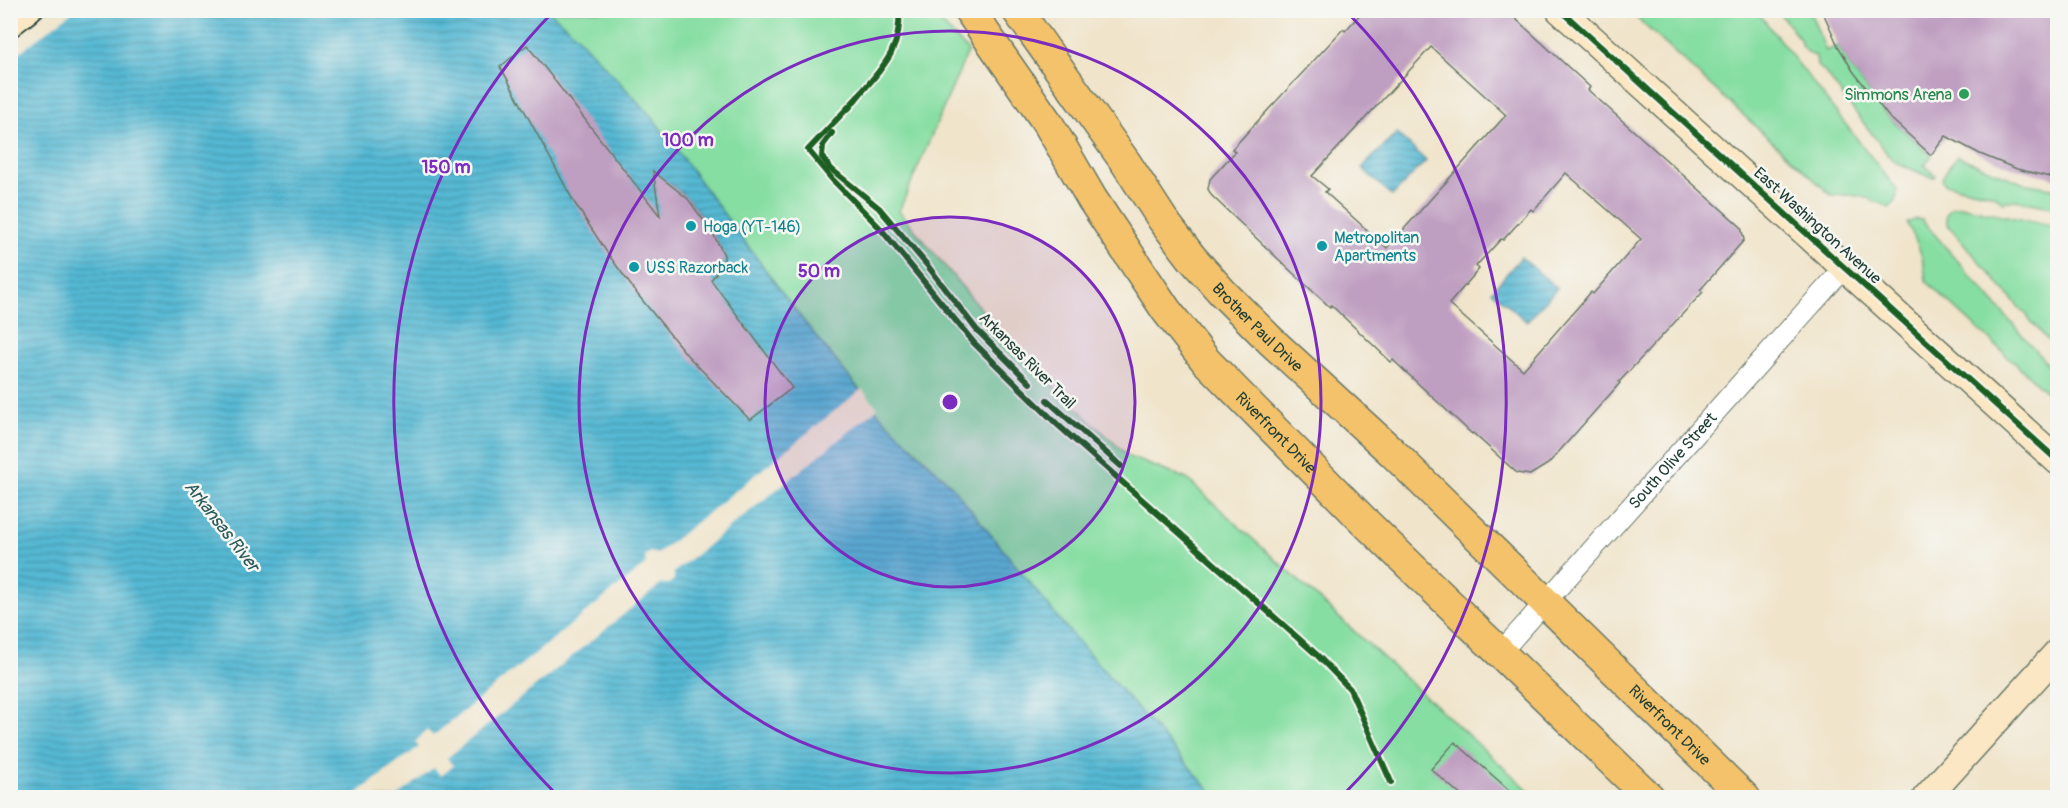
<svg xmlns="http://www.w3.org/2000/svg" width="2068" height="808" viewBox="0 0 2068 808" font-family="Pangolin,sans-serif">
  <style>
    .green { fill: #86dea2; stroke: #528e6b; stroke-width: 1.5 }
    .water { fill: url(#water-rules); stroke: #3a7a84; stroke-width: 1.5; fill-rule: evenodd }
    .pier { fill: #f0e4ca }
    .building { fill: #bf9fc1; fill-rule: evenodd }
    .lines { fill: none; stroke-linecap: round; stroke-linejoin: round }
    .street-casing { stroke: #687768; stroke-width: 22 }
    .secondary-casing { stroke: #687768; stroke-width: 30 }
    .primary-casing { stroke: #687768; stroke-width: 33 }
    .street { stroke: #fff; stroke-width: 20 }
    .secondary { stroke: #fbe7c3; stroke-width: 27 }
    .primary { stroke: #f4c26a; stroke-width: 30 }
    .tram { stroke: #1f3d34; stroke-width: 1.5 }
    .cycleway-casing { stroke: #f6f6f2; stroke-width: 10 }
    .cycleway { stroke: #1b5e20; stroke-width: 6 }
    .ring { fill: none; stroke: #7b2cbf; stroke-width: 3 }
    .leisure-dot { fill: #2e9e5b; stroke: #f6f6f2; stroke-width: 2 }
    .culture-dot { fill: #0f9aa8; stroke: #f6f6f2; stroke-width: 2 }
    .labels { text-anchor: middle; stroke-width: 5; stroke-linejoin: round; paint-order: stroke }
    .leisure-label { font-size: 16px; fill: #27864d; stroke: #f6f6f2; text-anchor: end }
    .street-label { font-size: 16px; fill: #1f3d34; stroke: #f6f6f2 }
    .culture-label { font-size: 16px; fill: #0d838f; stroke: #f6f6f2; text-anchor: start }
    .water-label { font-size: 18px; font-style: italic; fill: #2c5c5c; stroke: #f6f6f2 }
    .centre { fill: #7b2cbf; stroke: #f6f6f2; stroke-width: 3 }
    .ring-label { font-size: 18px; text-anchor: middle; font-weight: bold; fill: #7b2cbf; stroke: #f6f6f2; stroke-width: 5; stroke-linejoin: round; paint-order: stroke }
  </style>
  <defs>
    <pattern id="water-rules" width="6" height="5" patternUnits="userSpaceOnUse" patternTransform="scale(1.5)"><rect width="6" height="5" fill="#55b8d3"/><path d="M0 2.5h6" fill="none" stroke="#4697ac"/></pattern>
  </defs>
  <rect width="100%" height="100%" fill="#f6f6f2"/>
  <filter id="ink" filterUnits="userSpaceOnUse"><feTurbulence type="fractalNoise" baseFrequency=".0167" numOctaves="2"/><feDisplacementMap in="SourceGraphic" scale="12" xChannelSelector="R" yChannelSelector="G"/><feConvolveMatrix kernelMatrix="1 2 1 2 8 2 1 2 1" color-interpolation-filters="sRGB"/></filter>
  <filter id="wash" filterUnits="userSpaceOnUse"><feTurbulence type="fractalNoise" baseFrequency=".008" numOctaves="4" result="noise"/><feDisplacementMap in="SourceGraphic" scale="24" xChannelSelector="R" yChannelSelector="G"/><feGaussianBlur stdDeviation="1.35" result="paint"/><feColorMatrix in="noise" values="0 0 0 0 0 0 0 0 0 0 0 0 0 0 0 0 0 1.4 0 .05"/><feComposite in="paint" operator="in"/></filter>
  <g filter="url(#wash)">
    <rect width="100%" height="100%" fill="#f0e4ca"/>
    <g class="green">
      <polygon points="548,11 930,11 968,51 899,211 1012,347 1129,457 1187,479 1536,797 1216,797 1067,629 950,484 879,414 802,319 652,117 577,37"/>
      <path d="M1629,11H1757L1897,190L1896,201L1889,208C1868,196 1855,194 1831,195Z"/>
      <polygon points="1778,11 1807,11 1808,15 1811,14 1826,51 1838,46 1853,71 1888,116 1932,156 1924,165 1936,176 1934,178 1898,164 1889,156 1823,70 1817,66 1816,56 1810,54 1801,46 1801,41"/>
      <polygon points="1957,156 2022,183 2057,189 2057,208 2015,200 2003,202 1995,195 1945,184 1942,180 1943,176"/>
      <polygon points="1960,206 2057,227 2057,351 1947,224 1946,215 1951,208"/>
      <path d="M1916,219L1922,220L2057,375V402L1926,281C1924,258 1918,243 1907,223Z"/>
    </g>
    <g class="water">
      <path d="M10,11H549L572,31L652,117L802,319L879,414L950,484L1067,629L1216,797H11ZM654,176C687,188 709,224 724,255V262L721,266L715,268L656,192Z"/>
      <polygon points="1397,133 1426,161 1392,196 1362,168"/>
      <polygon points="1521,257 1557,288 1527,322 1492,291"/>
    </g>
    <g class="pier">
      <polygon points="11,11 73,11 11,59"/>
      <polygon points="862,389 878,408 674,572 674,580 668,584 661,584 447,758 453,766 441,776 434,768 397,797 352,797 419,747 415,742 427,730 433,736 646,564 645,556 650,552 657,554"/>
    </g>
    <g id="blocks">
      <g class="building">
        <path d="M1364,10H1506L1590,87L1588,90L1741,227L1744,240L1700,290L1703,292L1619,382L1620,383L1548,464L1530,475L1517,473L1473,433L1472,434L1393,360L1391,362L1331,305L1330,307L1294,274L1212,196L1208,189L1210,179L1235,152L1232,149L1343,29L1345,31ZM1431,47L1506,115L1387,248L1325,192L1328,189L1312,176ZM1566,173L1641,239L1593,294L1591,292L1523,370L1449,304L1479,269L1476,266L1501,239L1503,240L1531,209L1533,211Z"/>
        <polygon points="1822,10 2058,10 2058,179 2017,169 1980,154 1946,136 1931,155 1888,116 1853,71 1838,46"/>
        <polygon points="527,45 660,216 653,171 688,199 712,232 724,255 724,262 711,280 792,388 750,420 687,355 638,295 608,254 574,202 505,75 500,67"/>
        <polygon points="1455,742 1518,798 1464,798 1431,769"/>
      </g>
    </g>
  </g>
  <g filter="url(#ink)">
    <use href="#blocks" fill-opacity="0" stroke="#687768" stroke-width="1.5"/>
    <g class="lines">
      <g class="street-casing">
        <g id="street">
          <path id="s1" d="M1499,654L1845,267"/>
        </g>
      </g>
      <g class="secondary-casing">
        <g id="secondary">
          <polyline points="1560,10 2058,461"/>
          <polyline points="10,23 27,10"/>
          <polyline points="1926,798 2058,652"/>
        </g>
      </g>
      <g class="primary-casing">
        <g id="primary">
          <path id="s2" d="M969,10L1049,125L1092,199L1166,310L1206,361L1367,524L1650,798"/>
          <path id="s3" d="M1017,10L1126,163L1163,220L1192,258L1223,293L1271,341L1392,452L1745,798"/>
        </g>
      </g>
      <use href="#street" class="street"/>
      <use href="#secondary" class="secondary"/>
      <use href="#primary" class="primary"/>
      <polyline class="tram" points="10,41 49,10"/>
      <g class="cycleway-casing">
        <g id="cycleway">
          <polyline points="1560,10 2058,461"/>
          <polyline points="855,100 808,150 832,179 880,228 974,343 1058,425 1317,655 1350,689 1391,782"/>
          <path d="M849,108C873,75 903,56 899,10"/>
          <polyline points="832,133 823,145 822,157 831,169 879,208 927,265 976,329 1030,383"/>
          <polyline points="1047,400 1121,466"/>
        </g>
      </g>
      <use href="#cycleway" class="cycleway"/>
    </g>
  </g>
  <circle cx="950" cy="402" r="185" fill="#7b2cbf" fill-opacity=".12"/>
  <g class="ring">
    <circle cx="950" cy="402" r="185"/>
    <circle cx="950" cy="402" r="371"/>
    <path d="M557 795A556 556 0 0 1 553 12M1347 12A556 556 0 0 1 1343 795"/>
  </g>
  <circle class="leisure-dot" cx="1964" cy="94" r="6"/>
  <g class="culture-dot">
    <circle cx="691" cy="226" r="6"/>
    <circle cx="1322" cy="246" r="6"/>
    <circle cx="634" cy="267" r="6"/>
  </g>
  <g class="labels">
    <g class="leisure-label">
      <text x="1952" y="100">Simmons Arena</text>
    </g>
    <g class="street-label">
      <text transform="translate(1818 225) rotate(42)" y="6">East Washington Avenue</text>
      <text dy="6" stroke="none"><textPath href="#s3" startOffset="399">Brother Paul Drive</textPath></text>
      <text transform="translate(1028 360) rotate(45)" y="6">Arkansas River Trail</text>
      <text dy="6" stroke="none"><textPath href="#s2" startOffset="524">Riverfront Drive</textPath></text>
      <text dy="6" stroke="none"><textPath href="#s1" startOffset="260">South Olive Street</textPath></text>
      <text dy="6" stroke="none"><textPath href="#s3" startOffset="972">Riverfront Drive</textPath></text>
    </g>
    <g class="culture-label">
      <text x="703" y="232">Hoga (YT-146)</text>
      <text x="1334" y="243">Metropolitan<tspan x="1334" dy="18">Apartments</tspan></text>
      <text x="646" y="273">USS Razorback</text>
    </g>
    <g class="water-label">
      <text transform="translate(222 526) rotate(52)" y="6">Arkansas River</text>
    </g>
  </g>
  <circle cx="950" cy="402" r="9" class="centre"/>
  <g class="ring-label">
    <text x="688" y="146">100 m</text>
    <text x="446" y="173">150 m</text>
    <text x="819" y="277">50 m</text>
  </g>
  <rect width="2068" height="808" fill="none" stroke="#f6f6f2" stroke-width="36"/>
</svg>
